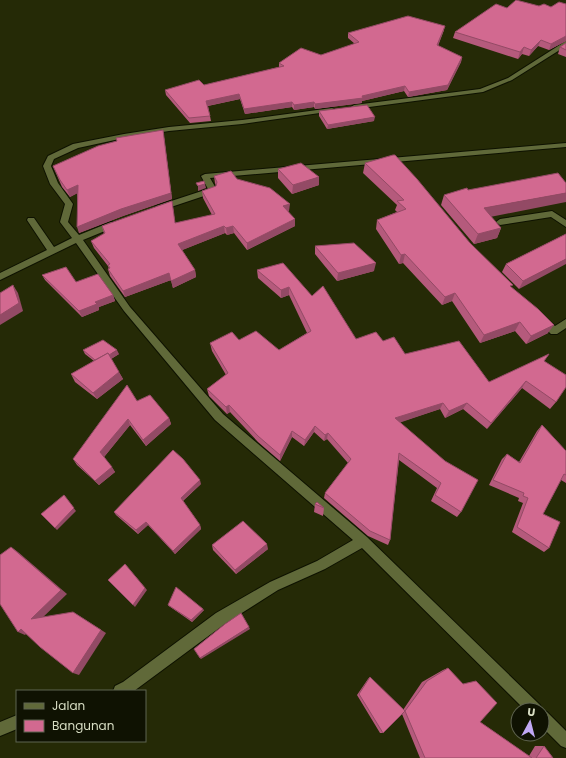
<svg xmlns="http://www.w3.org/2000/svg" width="566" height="758" viewBox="0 0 566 758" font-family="Poppins,sans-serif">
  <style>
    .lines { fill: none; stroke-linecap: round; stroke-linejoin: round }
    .street-casing { stroke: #0e1200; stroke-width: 2 }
    .street { fill: #606939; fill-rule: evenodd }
    .wall { fill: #b55a7c }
    .shaded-wall { fill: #934a65 }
    .building { fill: #d26990; stroke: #934a65 }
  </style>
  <rect width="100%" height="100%" fill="#252a06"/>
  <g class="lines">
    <g class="street-casing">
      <g id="street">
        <polygon points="566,41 566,46 512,80 483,92 354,109 351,107 354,105 480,89 508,78"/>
        <polygon points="332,108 334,109 334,111 242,124 169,131 124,138 78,148 54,159 51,166 58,183 73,204 68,222 79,235 111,222 117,222 117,226 83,240 130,307 223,414 367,537 540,705 542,710 525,710 362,548 325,569 278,590 226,623 134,691 113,691 115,686 123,682 216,613 270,582 317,561 353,540 215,420 124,311 76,243 0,280 0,273 47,250 27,220 28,218 34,218 54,247 72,238 60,222 65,204 50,184 43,166 48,156 73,144 124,134 169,127 242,120"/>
        <polygon points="566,143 566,147 210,178 217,190 216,192 159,211 155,208 156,206 208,189 201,176 205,174"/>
        <polygon points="552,211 566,220 566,227 551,217 500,225 496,222 500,219"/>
        <polygon points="542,316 555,326 566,319 566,328 557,334 551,334 537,320"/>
        <polygon points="542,710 547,712 566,731 566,748 561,746 542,727"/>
        <polygon points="17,715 17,729 0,736 0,722"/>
      </g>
    </g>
    <use href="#street" class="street"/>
  </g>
  <g class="wall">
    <polygon points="566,4 566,41 549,50 538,46 529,56 522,54 518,59 453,38 455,32 507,8 551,7"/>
    <polygon points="444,30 438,46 462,57 461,62 447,90 408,97 404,91 362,101 362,103 315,109 314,107 294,110 292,107 245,114 240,99 208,106 211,121 190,123 166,95 165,90 204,85 279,67 279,63 321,55 355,44 348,38 348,33"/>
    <polygon points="566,43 566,57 558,54 560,47"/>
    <polygon points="319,111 374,121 327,129 319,116"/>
    <polygon points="164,137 172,199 123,216 79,233 77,193 70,197 62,187 53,166"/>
    <polygon points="365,163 470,243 512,288 548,333 526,344 515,331 480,343 452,301 442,305 403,263 399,264 376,229 377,220 397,212 395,210 397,205 363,173"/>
    <polygon points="278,169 319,185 292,194 278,178"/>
    <polygon points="214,176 237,179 289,211 288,211 295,226 247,250 234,233 227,235 225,233 182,250 195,270 196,277 173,288 171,280 125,297 110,276 108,269 109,269 108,266 94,248 91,241 104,234 102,226 173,208 175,223 212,215 203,198 202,191 216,186 215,183"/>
    <polygon points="444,195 491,217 501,228 497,238 474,244 441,205"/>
    <polygon points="566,234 519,289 502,272 506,264"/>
    <polygon points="315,246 374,271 337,281 315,254"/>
    <polygon points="257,270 312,296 356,339 383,341 405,354 489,382 549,354 544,361 556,402 550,409 522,388 487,429 463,409 445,418 440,409 400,422 461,512 457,517 431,501 437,488 399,460 390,540 388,545 368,536 324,498 325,493 348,463 327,439 324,441 314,432 304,446 292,437 280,461 258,442 230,412 227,414 209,396 207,389 226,375 212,351 210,343 239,340 279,350 307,333 289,295 281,298 258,278"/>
    <polygon points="42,275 76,282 113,295 115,301 99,307 99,310 82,317 45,280"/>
    <polygon points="83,350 119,354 111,359 123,379 97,399 75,382 71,374 94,361 85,354"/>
    <polygon points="137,401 169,418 171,424 146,446 130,425 104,457 115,472 99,485 77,465 73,459"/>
    <polygon points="542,425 566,451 566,483 561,480 543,514 549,548 544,552 512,532 523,503 518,501 519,498 489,485 502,459 507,454 519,462 537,431"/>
    <polygon points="201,484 183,501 200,525 201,529 175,554 148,525 138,534 116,515 114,512"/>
    <polygon points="315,504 324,508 323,516 314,512"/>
    <polygon points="212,545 268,549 236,574 213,550"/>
    <polygon points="168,605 204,610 192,622 169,606"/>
    <polygon points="448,668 480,722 529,756 535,746 544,746 553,758 420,758 402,714 383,733 380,733 357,695 368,679 370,677 403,710 422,682 443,670"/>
  </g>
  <g class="shaded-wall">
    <polygon points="445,26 444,30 436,50 437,45"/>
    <polygon points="566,36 566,41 549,50 551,44"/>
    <polygon points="541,40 538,46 529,56 531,50"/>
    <polygon points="524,47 522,54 518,59 520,52"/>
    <polygon points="462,57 461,62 447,90 408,97 409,92"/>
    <polygon points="405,86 404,91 362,101 362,103 315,109 315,104 362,96"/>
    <polygon points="239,94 240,99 207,106 206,101"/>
    <polygon points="292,102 292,107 245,114 244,109"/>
    <polygon points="314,102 314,107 294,110 294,105"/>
    <polygon points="375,117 374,121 327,129 328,125"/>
    <polygon points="163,130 172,199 123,216 79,233 77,227"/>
    <polygon points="319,177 319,185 292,194 293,185"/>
    <polygon points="205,184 206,188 198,191 198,186"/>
    <polygon points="78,185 80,192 70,197 67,190"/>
    <polygon points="566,193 566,202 480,219 484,208"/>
    <polygon points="290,204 289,211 283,213 283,206"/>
    <polygon points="295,219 295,226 247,250 247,243"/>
    <polygon points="224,226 225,233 180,251 178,244"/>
    <polygon points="233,226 234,233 227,235 226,228"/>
    <polygon points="501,228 497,238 474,244 478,234"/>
    <polygon points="405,254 403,263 399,264 401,255"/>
    <polygon points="566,259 566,264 519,289 523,281"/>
    <polygon points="376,263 374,271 337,281 338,273"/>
    <polygon points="195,270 196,277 173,288 171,281"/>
    <polygon points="169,273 171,280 125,297 123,291"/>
    <polygon points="13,285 18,293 23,311 0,325 0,315"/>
    <polygon points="289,287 289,295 281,298 281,290"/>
    <polygon points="455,293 452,301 442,305 445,297"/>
    <polygon points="113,295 115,301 99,307 99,310 82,317 79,311 95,302"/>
    <polygon points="520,322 515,331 480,343 484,335"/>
    <polygon points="554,325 548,333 526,344 531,336"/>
    <polygon points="117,350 119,354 100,366 98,363"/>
    <polygon points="119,372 123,379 97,399 93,393"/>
    <polygon points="526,381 522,388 487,429 491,423"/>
    <polygon points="443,403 440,409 393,425 395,418"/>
    <polygon points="467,403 463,409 445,418 449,411"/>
    <polygon points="229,405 230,412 227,414 226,407"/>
    <polygon points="169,418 171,424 146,446 143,440"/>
    <polygon points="128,419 130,425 104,457 100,452"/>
    <polygon points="315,426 314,432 304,446 305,440"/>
    <polygon points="292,431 292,437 280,461 280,455"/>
    <polygon points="328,433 327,439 324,441 325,435"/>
    <polygon points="112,467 115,472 99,485 95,481"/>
    <polygon points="200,480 201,484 182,501 181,498"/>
    <polygon points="64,495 76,511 57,530 55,528"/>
    <polygon points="146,522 148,525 138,534 136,530"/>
    <polygon points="200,525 201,529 175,554 173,551"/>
    <polygon points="267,544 268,549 236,574 235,570"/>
    <polygon points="11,547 18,552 67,594 38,622 31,619"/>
    <polygon points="125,564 147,590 135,607 133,605"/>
    <polygon points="203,609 204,610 192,622 191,620"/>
    <polygon points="73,612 106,633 79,675 73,673"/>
    <polygon points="249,627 250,629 201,659 200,658"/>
    <polygon points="21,629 28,632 25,635 18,632"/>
  </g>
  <g class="building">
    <polygon points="516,0 539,6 544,4 551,7 559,2 566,4 566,36 551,44 541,40 531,50 524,47 520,52 455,32 496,4 507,8"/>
    <polygon points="408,16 445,26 437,45 462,57 448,85 409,92 405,86 362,96 363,98 315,104 314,102 294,105 292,102 244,109 239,94 206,101 210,116 189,118 165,90 199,80 204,85 284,66 279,63 301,48 321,55 359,42 348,33"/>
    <polygon points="566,43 566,50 560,47"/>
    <polygon points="367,105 375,117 328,125 319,111"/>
    <polygon points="163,130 171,193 121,209 77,227 78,185 67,190 60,180 53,166 98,146 117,141 116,138"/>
    <polygon points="393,155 395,155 417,179 470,243 513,285 510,286 538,309 554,325 531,336 520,322 484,335 455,293 445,297 405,254 401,255 377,220 406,209 397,201 404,200 365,163"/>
    <polygon points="301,163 319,177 293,185 278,169"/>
    <polygon points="231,171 237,179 270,188 290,204 283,206 295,219 247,243 233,226 226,228 224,226 178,244 195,270 171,281 169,273 123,291 108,269 110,268 108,265 110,264 91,241 105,233 102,226 172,201 175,223 215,214 202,191 216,186 217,182 214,176"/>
    <polygon points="558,173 566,183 566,193 484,208 501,228 478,234 444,195 467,188 468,190"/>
    <polygon points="204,181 205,184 198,186 196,183"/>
    <polygon points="566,234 566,259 523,281 506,264"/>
    <polygon points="354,243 376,263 338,273 315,246"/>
    <polygon points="283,263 312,296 323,286 356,339 376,332 383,341 394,337 405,354 459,341 489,382 549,354 544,361 566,375 566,387 556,402 526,381 491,423 467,403 449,411 443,403 395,418 445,461 478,480 461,512 435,495 441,483 399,453 390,540 370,531 325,493 351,459 328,433 325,435 315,426 305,440 292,431 280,455 258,436 229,405 226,407 207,389 228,373 210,343 232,332 239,340 256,331 279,350 311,331 289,287 281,290 257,270"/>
    <polygon points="66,267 76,282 98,274 113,295 95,302 97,304 79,311 42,275"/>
    <polygon points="13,285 19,303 0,315 0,293"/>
    <polygon points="103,340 117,350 109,355 108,353 95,360 83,350"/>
    <polygon points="108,353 119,372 93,393 71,374"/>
    <polygon points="127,385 137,401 150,395 169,418 143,440 128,419 100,452 112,467 95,481 73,459"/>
    <polygon points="542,425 566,451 566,475 564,474 543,514 560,522 549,548 517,527 528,498 523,496 524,493 493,480 507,454 520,463"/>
    <polygon points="173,450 183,459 200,480 181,498 200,525 173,551 146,522 136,530 114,512"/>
    <polygon points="64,495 74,508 55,528 41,514"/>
    <polygon points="317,502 324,508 315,504"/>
    <polygon points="243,521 267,544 235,570 212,545"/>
    <polygon points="11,547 61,590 31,619 73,612 101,630 73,673 40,647 21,629 18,632 0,604 0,555"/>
    <polygon points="125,564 145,588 133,605 108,580"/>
    <polygon points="176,587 203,609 191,620 168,605"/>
    <polygon points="241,613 249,627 200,658 194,649 225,624"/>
    <polygon points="448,668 463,684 476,681 497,703 480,722 532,758 425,758 405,711 427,681"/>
    <polygon points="370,677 405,711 383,733 359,694"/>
    <polygon points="544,746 553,758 536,758"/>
  </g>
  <rect x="16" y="690" width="130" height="52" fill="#0f1202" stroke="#5f6450"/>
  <rect x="24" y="703" width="20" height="6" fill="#606939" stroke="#5f6450"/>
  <text x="52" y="710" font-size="12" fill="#d8dec4">Jalan</text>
  <rect x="24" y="720" width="20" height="12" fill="#d26990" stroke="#5f6450"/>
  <text x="52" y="730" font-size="12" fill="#d8dec4">Bangunan</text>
  <g transform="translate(530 722) rotate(7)"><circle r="19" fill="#0f1202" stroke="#5f6450"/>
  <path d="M0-3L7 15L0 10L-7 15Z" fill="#c0a8f4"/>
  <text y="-6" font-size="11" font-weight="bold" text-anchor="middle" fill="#d8dec4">U</text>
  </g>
</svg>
